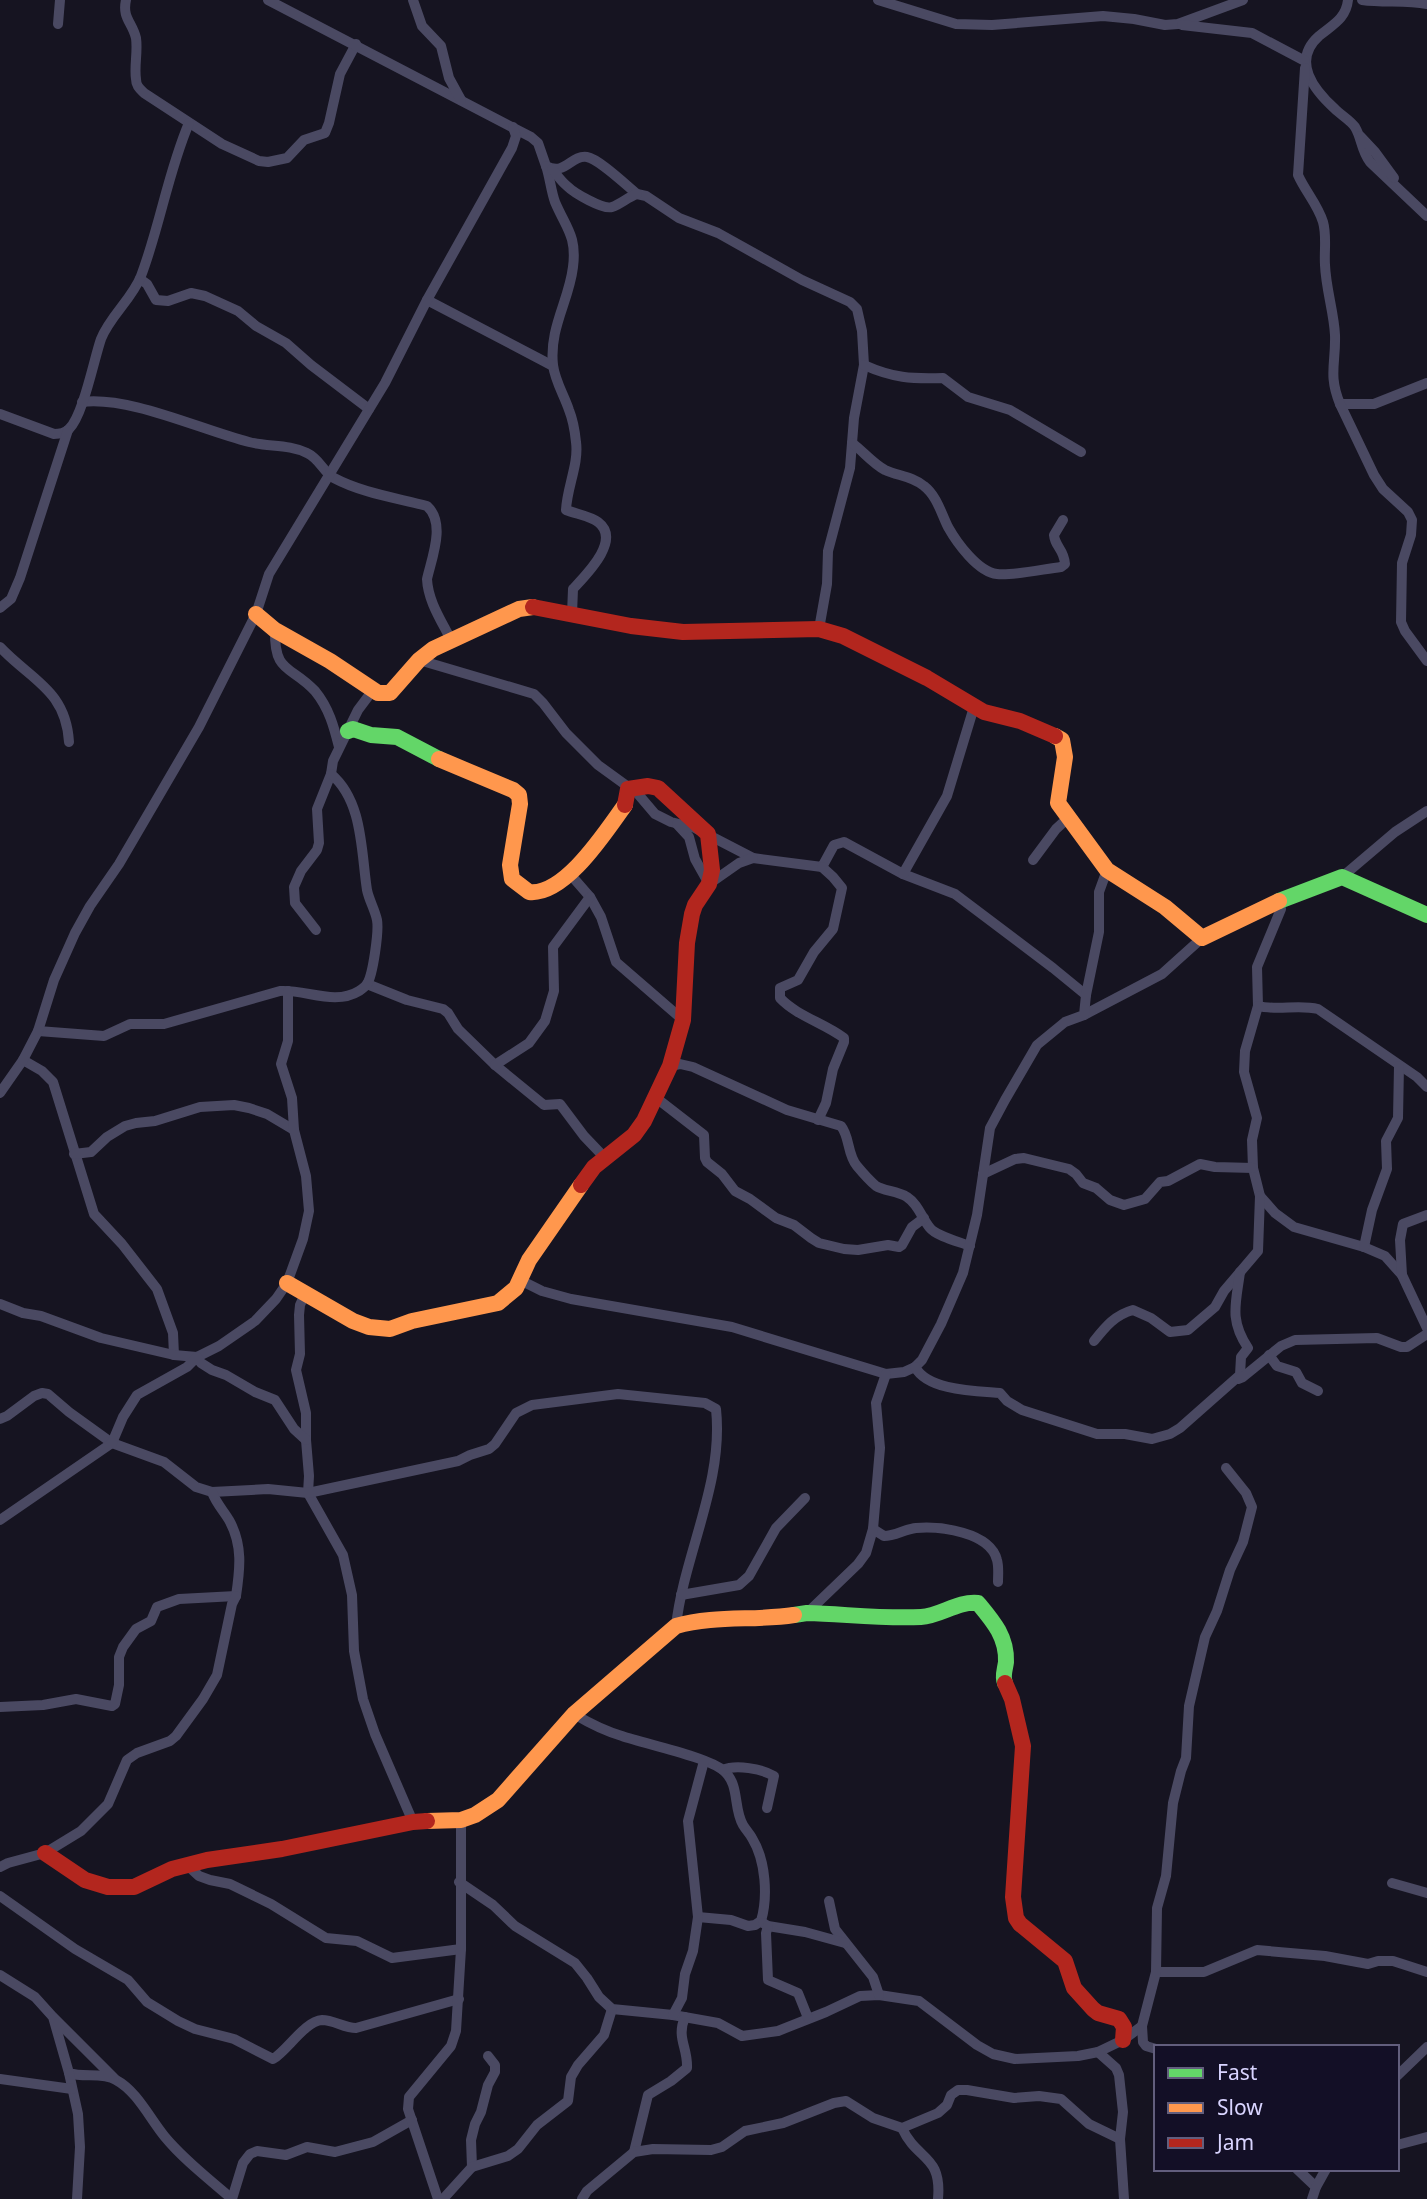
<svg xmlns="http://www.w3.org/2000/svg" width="1427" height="2199" viewBox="0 0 1427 2199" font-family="'Noto Sans',sans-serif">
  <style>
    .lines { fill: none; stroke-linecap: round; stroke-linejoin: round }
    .street { stroke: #4a4962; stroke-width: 10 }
    .fast { stroke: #63d668; stroke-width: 16 }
    .slow { stroke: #ff974d; stroke-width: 16 }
    .jam { stroke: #b3261e; stroke-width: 16 }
  </style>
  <rect width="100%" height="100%" fill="#161421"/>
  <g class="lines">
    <g class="street">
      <path d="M126,0C122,18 132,22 136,38C138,52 134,66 136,79C136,86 140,89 144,93L222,144L259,161L268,162L287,158L304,140L325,133L329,123L340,74L356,44"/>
      <path d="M268,0L531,137L538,143L546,166C566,176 570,155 587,157C599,159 626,185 637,194L646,196L679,218L718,233L802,280L850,302L857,309L862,331L864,365L854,418L850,468L828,551L827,584L819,629"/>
      <polyline points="413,0 422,26 441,46 449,78 461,100"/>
      <polyline points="878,0 956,24 992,25 1103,16 1134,19 1165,25 1178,24 1243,0"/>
      <path d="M1348,0C1346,19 1332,25 1319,36C1291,61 1314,90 1335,109C1341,115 1350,120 1355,127C1362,139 1361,150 1370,162L1427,216"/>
      <path d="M1362,0C1384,3 1405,0 1427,4"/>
      <polyline points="58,24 60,0"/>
      <polyline points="1182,25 1252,33 1305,61"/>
      <path d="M1305,68L1298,175C1305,191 1318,205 1323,222C1327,236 1324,251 1325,265C1326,289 1334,313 1335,335C1336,363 1328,375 1340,404H1374L1427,383"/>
      <polyline points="1360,136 1375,152 1394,178"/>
      <path d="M546,166C550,178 551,191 555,202C566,228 577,236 573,267C569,301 549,328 553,365C555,381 564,395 569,410C573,420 575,432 576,442C579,464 567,487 566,510C576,514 590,516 598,522C622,540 586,575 573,589L572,614"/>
      <path d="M552,169C557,175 561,181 567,186C574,193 603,210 612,207C621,204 628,197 637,194"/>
      <polyline points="140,279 147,284 156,300 168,301 191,293 205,296 238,311 256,326 286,343 311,365 369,409"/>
      <polyline points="427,300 553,366"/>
      <path d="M864,365C893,378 911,379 943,378L968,397L1010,410L1081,452"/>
      <path d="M82,402C130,396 201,430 249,442C268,447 289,444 307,453C320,459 323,472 334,478C362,493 397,498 427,506C446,523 432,557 427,579C428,601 441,620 451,640"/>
      <polyline points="1340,404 1374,475 1383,489 1408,512 1412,520 1411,535 1402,563 1401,622 1405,631 1427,661"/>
      <path d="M0,414L54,434C60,434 65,433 69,429C83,416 94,359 101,339C110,316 132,299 141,276C160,226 168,172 189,123"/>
      <path d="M852,443C863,451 872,463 885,470C898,476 912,476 924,486C937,496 941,513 948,527C957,543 978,572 997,574C1012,576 1044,569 1061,567L1065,564C1064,549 1055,547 1054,535L1063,520"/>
      <polyline points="0,608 11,599 20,578 68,430"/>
      <path d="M275,630C274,674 291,665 315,691C329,708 334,727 339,747"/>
      <path d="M0,647C31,680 66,690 69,742"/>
      <polyline points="419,660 534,694 543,703 566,733 598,765 638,794 655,814 671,822 695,828 753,858 822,867 834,845 844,842 903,874 955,894 1053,968 1086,995"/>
      <polyline points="677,824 689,837 695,859 709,884 739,863 753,858"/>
      <polyline points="1033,860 1056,829 1069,817"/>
      <polyline points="570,874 590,897 601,917 616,962 683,1020"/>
      <polyline points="903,874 947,796 974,707"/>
      <polyline points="1342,877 1395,832 1427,811"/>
      <polyline points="1279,901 1281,909 1257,967 1258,1006 1245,1051 1244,1072 1257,1118 1252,1140 1253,1168 1260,1196 1275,1213 1294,1227 1364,1247 1385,1256 1402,1275 1427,1328"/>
      <polyline points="316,930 295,903 294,887 301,871 317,850 319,843 317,809 331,774 333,761 358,710 373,690"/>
      <polyline points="367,984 407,1000 443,1009 448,1013 458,1029 495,1065 544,1105 560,1104 584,1136 605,1158"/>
      <path d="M1258,1006C1278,1011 1298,1004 1318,1009L1417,1077L1427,1087"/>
      <polyline points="1084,1015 1162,974 1202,938"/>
      <path d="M38,1031L104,1036L130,1024H164L280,991C305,989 335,1006 359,991C362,989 365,987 367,984C373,975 379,931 377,920C375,910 369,900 367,890C361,851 363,801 331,774"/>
      <polyline points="23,1060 42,1071 53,1082 94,1214 122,1244 157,1289 173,1333 174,1355"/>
      <polyline points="495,1065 529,1043 545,1021 554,991 553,947 590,897"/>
      <path d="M670,1066L680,1064L693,1067L787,1110L841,1126C850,1137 847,1154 857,1166C862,1172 870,1181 876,1186C884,1191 897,1191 907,1197C919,1205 921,1217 930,1228C936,1236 960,1242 970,1246"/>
      <polyline points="0,1093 23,1060 38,1031 54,980 75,933 90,906 119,864 199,727 256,614 269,574 385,383 427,300 512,148 516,136 513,127"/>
      <polyline points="655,1097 704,1135 705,1158 707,1162 722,1174 735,1191 750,1199 776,1218 794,1225 811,1238 819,1243 844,1249 858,1250 888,1245 899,1247 902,1245 912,1227 924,1218"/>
      <path d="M818,1120L826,1103L833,1069L844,1042V1038C824,1023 797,1016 780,998V988L798,980L814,952L833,929L842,888L833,877L822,867"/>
      <polyline points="74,1154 91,1152 107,1137 125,1126 136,1123 155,1121 200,1107 234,1105 249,1108 267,1114 294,1130"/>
      <polyline points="983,1174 1015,1159 1024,1158 1069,1169 1076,1174 1083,1183 1096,1188 1110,1200 1124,1205 1145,1199 1160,1182 1168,1181 1200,1164 1215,1167 1253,1168"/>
      <polyline points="1364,1247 1372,1210 1387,1169 1386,1141 1398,1118 1399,1066"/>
      <polyline points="1402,1275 1400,1240 1403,1224 1427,1215"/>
      <polyline points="522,1281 542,1291 571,1299 732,1327 886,1374 904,1372 915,1367 922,1360 941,1324 963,1273 977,1215 990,1128 1005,1100 1037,1045 1065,1022 1084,1015 1086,995 1099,932 1099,892 1107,870"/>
      <polyline points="306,1292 300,1305 299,1315 300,1354 296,1370 306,1413 306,1440 309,1476 308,1493 343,1555 352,1595 354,1651 363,1699 375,1734 413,1822"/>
      <polyline points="0,1304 23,1313 41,1316 101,1338 174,1355 197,1357 219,1346 255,1321 276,1299 287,1283 303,1239 309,1211 306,1176 294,1130 292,1098 281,1064 288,1041 288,991"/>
      <path d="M1094,1341C1106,1326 1115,1315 1133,1310L1151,1318L1170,1332L1188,1330L1215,1307L1224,1291L1258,1251L1260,1196"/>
      <polyline points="1269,1355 1277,1366 1296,1372 1302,1383 1318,1391"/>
      <path d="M915,1367C928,1391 976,1391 1000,1393L1007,1401L1022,1410L1097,1434H1125L1152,1439L1170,1434L1180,1428L1240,1375L1241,1357L1248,1348C1229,1320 1236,1303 1240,1272"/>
      <polyline points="1238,1379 1243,1377 1281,1346 1295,1340 1377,1338 1401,1347 1407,1347 1427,1334"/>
      <path d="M0,1419L7,1416L34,1396L42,1393L48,1394L69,1412L112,1443L164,1462L196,1487L212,1492L268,1489L308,1493L458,1461L470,1455L489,1449L495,1444L516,1413L532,1405L618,1394L705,1403L716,1409C724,1483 684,1554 676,1626"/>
      <polyline points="0,1520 112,1443 123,1417 137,1395 187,1367 197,1357 201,1363 212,1370 226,1375 255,1392 275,1400 294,1429 306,1440"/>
      <path d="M873,1529L884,1536C895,1536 905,1529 916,1528C940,1526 990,1532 997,1560C999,1567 998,1575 998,1582"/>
      <polyline points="681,1595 739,1585 749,1576 776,1528 805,1498"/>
      <polyline points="807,1613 858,1564 866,1553 873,1529 880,1448 876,1403 886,1374"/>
      <path d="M0,1707L43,1705L76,1699L112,1706L115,1704L119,1685V1657L123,1647L136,1629L151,1621L157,1607L179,1599L236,1596C240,1569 243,1545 229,1520C223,1510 216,1503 212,1492"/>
      <path d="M574,1714C589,1723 605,1731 622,1736C645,1744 708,1757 724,1771C740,1785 733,1808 743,1825C746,1830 750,1834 752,1838C766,1861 768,1897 761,1921L755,1925L748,1926L731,1920L698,1917"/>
      <path d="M723,1770C736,1764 762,1769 774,1776L767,1808"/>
      <polyline points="187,1865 199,1876 210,1880 230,1884 271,1904 326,1938 357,1941 392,1958 461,1949"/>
      <polyline points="0,1867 8,1863 45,1853 81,1831 108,1804 127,1760 137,1753 170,1741 176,1736 203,1699 217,1675 232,1604 236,1596"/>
      <polyline points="459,1882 493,1905 515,1926 575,1963 587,1978 599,1997 612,2009 673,2015 718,2023 742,2036 778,2031 826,2012 860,1996 879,1995 919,2001 977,2045 993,2054 1015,2059 1078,2056 1098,2052 1123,2040 1142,2026"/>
      <polyline points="1392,1883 1427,1893"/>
      <path d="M0,1896L75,1949L128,1980L147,2002L178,2021L195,2029L234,2039L273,2059C287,2051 305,2021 322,2020C334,2020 344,2028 356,2028L459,1999"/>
      <polyline points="829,1901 835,1929 873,1977 879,1995"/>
      <polyline points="763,1923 768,1926 805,1932 845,1943"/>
      <polyline points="768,1926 766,1933 768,1980 798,1993 808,2018"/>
      <polyline points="1156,1972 1204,1972 1257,1950 1325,1956 1368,1964 1378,1961 1393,1961 1427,1972"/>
      <path d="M0,1975L35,1997L53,2017L69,2073C83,2078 103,2072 116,2080C137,2091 150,2119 165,2137C184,2160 209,2179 232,2199"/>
      <polyline points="673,2015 682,1998 685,1974 693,1951 698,1917 688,1821 704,1761"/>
      <polyline points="54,2018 114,2078"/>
      <polyline points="1156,2049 1146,2046 1143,2042 1142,2026 1156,1972 1157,1908 1166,1876 1173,1803 1181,1771 1186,1758 1189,1706 1205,1637 1217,1611 1230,1570 1243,1542 1252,1507 1246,1493 1226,1468"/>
      <polyline points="1098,2052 1116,2068 1119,2075 1123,2112 1120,2139 1124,2199"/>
      <polyline points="69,2073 78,2114 80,2147 77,2199"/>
      <polyline points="1397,2076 1427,2047"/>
      <polyline points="0,2079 72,2089"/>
      <path d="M902,2128C917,2161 942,2154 938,2199"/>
      <polyline points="1397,2145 1427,2137"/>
      <path d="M634,2152L648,2095L671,2081L687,2068C688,2047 676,2038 685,2017"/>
      <polyline points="472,2167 471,2140 475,2124 481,2112 488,2085 495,2072 495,2065 488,2056"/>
      <polyline points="1297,2169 1316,2187"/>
      <polyline points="232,2199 243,2163 250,2154 257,2151 286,2155 307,2147 335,2152 373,2142 412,2120"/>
      <polyline points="438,2199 408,2109 409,2097 451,2046 456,2031 461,1949 461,1820"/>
      <polyline points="443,2199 472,2167 508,2156 518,2149 537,2125 568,2101 571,2077 578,2065 604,2035 612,2009"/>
      <polyline points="582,2199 587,2191 634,2152 653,2149 711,2150 722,2147 745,2131 783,2123 834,2103 846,2101 873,2118 902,2128 938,2113 947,2105 951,2095 958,2090 967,2090 1014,2098 1039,2096 1061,2099 1089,2124 1120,2139"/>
      <polyline points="1312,2199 1316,2187 1326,2169"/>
    </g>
    <g class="fast">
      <polyline points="348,731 353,729 371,735 397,737 439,759"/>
      <polyline points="1279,901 1342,877 1427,915"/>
      <path d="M794,1615L807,1613C844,1614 883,1619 921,1617C941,1616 957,1601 978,1603C993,1621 1007,1637 1006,1662C1005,1670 1002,1676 1005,1683"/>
    </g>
    <g class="slow">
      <polyline points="256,614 275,630 330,661 378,693 390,693 419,660 433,649 519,609 533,607"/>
      <polyline points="1055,736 1062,740 1065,757 1058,803 1107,870 1165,907 1202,938 1279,901"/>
      <path d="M439,759L513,790L519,795L520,804L510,865L512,879L529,892C565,896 606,831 625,805"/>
      <polyline points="287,1283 353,1321 369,1327 390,1329 412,1321 498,1303 516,1288 529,1260 581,1185"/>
      <path d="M427,1821L461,1820L475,1815L498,1800L574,1714L676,1626C714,1615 755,1621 794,1615"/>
    </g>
    <g class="jam">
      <polyline points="533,607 631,626 683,632 819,629 843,636 927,678 984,712 1020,721 1055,736"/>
      <polyline points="581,1185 594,1167 634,1135 644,1121 670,1066 683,1020 687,943 692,914 695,905 709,884 712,870 708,834 658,788 648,786 628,789 625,805"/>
      <polyline points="1005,1683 1012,1699 1023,1746 1013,1897 1016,1918 1020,1924 1065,1961 1074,1988 1093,2009 1098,2013 1119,2019 1124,2027 1123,2040"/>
      <polyline points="45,1853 85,1880 108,1887 134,1887 172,1869 207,1860 282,1849 413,1822 427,1821"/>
    </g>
  </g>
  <rect x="1154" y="2045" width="245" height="126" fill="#130f26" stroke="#625e7d" stroke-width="2"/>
  <rect x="1168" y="2068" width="35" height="10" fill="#63d668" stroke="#625e7d" stroke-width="2"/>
  <text x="1217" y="2080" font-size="21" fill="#d9d4ff">Fast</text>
  <rect x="1168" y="2103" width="35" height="10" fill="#ff974d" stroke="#625e7d" stroke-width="2"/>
  <text x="1217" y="2115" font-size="21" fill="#d9d4ff">Slow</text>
  <rect x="1168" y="2138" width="35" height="10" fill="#b3261e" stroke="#625e7d" stroke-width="2"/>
  <text x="1217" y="2150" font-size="21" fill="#d9d4ff">Jam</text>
</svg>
